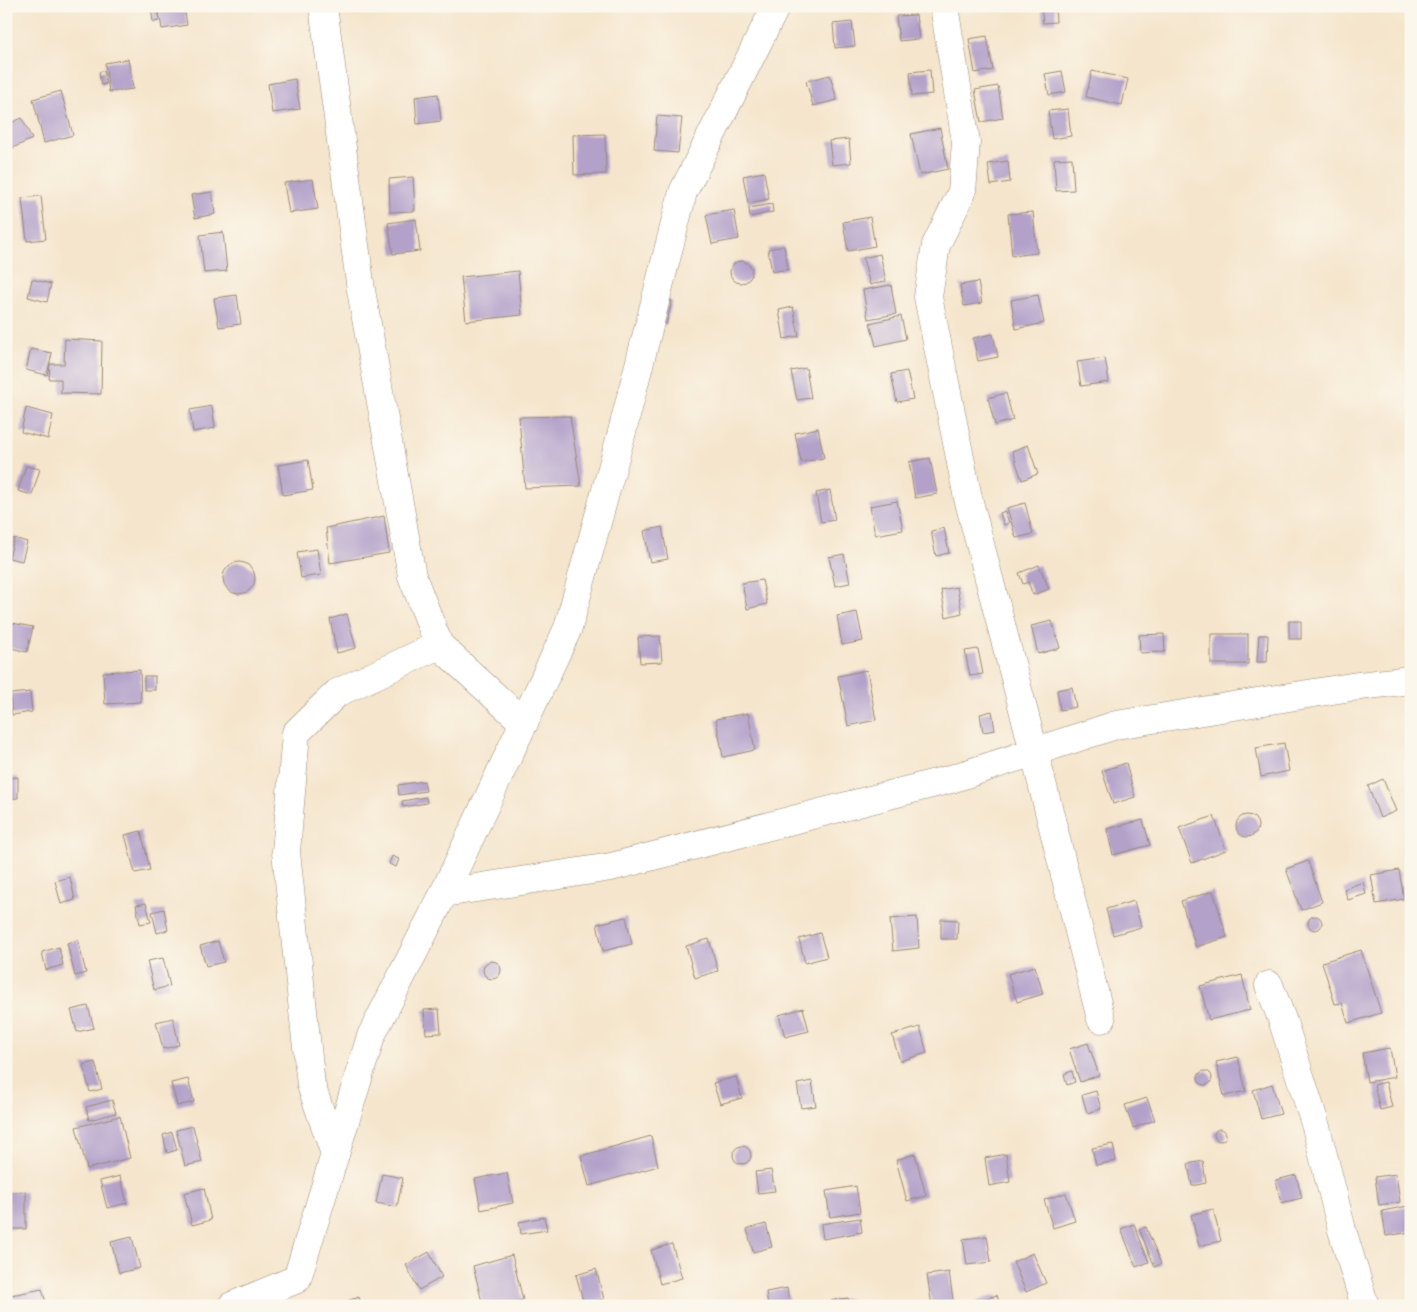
<svg xmlns="http://www.w3.org/2000/svg" width="1417" height="1312" viewBox="0 0 1417 1312" font-family="'Patrick Hand',sans-serif">
  <style>
    .building { fill: #b3a1ca }
    .lines { fill: none; stroke-linecap: round; stroke-linejoin: round }
    .minor-casing { stroke: #988875; stroke-width: 29 }
    .minor { stroke: #fff; stroke-width: 28 }
  </style>
  <rect width="100%" height="100%" fill="#fbf7ec"/>
  <filter id="ink" filterUnits="userSpaceOnUse"><feTurbulence type="fractalNoise" baseFrequency=".02" numOctaves="2"/><feDisplacementMap in="SourceGraphic" scale="10" xChannelSelector="R" yChannelSelector="G"/><feConvolveMatrix kernelMatrix="1 2 1 2 8 2 1 2 1" color-interpolation-filters="sRGB"/></filter>
  <filter id="wash" filterUnits="userSpaceOnUse"><feTurbulence type="fractalNoise" baseFrequency=".0096" numOctaves="4" result="noise"/><feDisplacementMap in="SourceGraphic" scale="20" xChannelSelector="R" yChannelSelector="G"/><feGaussianBlur stdDeviation="1.12" result="paint"/><feColorMatrix in="noise" values="0 0 0 0 0 0 0 0 0 0 0 0 0 0 0 0 0 1.4 0 .05"/><feComposite in="paint" operator="in"/></filter>
  <g filter="url(#wash)">
    <rect width="100%" height="100%" fill="#f5e5cc"/>
    <g id="blocks">
      <g class="building">
        <polygon points="157,6 159,21 153,22 151,7"/>
        <polygon points="158,6 184,6 187,25 162,29"/>
        <polygon points="1041,6 1055,6 1056,22 1043,23"/>
        <polygon points="1152,6 1170,6 1168,11"/>
        <polygon points="916,15 919,39 899,41 896,16"/>
        <polygon points="852,22 855,46 835,48 833,24"/>
        <polygon points="987,36 993,70 975,73 969,39"/>
        <polygon points="128,59 133,89 109,92 105,63"/>
        <polygon points="104,70 106,84 101,85 99,72"/>
        <polygon points="930,70 932,94 912,96 910,72"/>
        <polygon points="1062,71 1066,92 1049,95 1045,74"/>
        <polygon points="1092,71 1128,79 1122,105 1086,97"/>
        <polygon points="830,75 837,100 813,106 806,81"/>
        <polygon points="295,79 300,109 272,113 268,84"/>
        <polygon points="998,86 1003,118 981,122 975,90"/>
        <polygon points="61,91 73,135 44,143 33,99"/>
        <polygon points="438,94 441,121 417,124 415,97"/>
        <polygon points="1068,109 1071,136 1052,139 1048,111"/>
        <polygon points="657,116 682,118 678,153 654,151"/>
        <polygon points="22,118 32,139 6,151 6,125"/>
        <polygon points="940,128 948,169 920,175 911,134"/>
        <polygon points="605,134 606,174 574,175 573,135"/>
        <polygon points="849,139 851,163 832,165 829,141"/>
        <polygon points="1072,158 1074,190 1056,191 1054,159"/>
        <polygon points="1008,161 1010,182 991,185 988,164"/>
        <polygon points="764,172 769,199 748,203 743,176"/>
        <polygon points="413,177 415,211 390,212 389,179"/>
        <polygon points="313,179 318,209 289,213 284,183"/>
        <polygon points="212,192 215,214 195,218 191,195"/>
        <polygon points="41,196 46,239 27,241 22,198"/>
        <polygon points="772,204 773,212 750,217 749,208"/>
        <polygon points="734,210 739,239 712,244 706,215"/>
        <polygon points="1033,212 1037,253 1012,256 1008,214"/>
        <polygon points="870,217 875,246 848,251 843,222"/>
        <polygon points="416,219 420,251 393,254 388,223"/>
        <polygon points="223,232 227,271 204,273 200,235"/>
        <polygon points="784,246 788,269 772,272 768,249"/>
        <polygon points="880,254 886,281 870,285 863,258"/>
        <circle cx="741" cy="272" r="11"/>
        <polygon points="518,271 522,315 466,321 461,277"/>
        <polygon points="32,279 51,284 47,302 28,297"/>
        <polygon points="978,282 982,303 964,306 960,285"/>
        <polygon points="891,285 896,314 868,319 863,290"/>
        <polygon points="237,295 241,324 219,327 214,298"/>
        <polygon points="1038,295 1044,323 1016,329 1011,300"/>
        <polygon points="664,299 672,301 666,325 658,323"/>
        <polygon points="793,307 799,336 784,339 779,310"/>
        <polygon points="901,316 906,339 876,346 870,323"/>
        <polygon points="993,334 998,357 978,361 973,338"/>
        <polygon points="65,339 102,341 101,394 61,393 61,379 49,379 50,364 64,364"/>
        <polygon points="31,349 52,353 47,375 26,370"/>
        <polygon points="1105,358 1109,382 1081,386 1077,362"/>
        <polygon points="806,368 811,398 797,400 791,371"/>
        <polygon points="907,371 913,399 897,402 891,374"/>
        <polygon points="1006,393 1013,420 995,425 988,398"/>
        <polygon points="212,406 215,428 193,432 190,410"/>
        <polygon points="26,408 53,415 48,439 21,432"/>
        <polygon points="570,416 581,486 525,488 519,417"/>
        <polygon points="818,428 824,458 801,462 795,433"/>
        <polygon points="1028,445 1038,474 1022,480 1012,451"/>
        <polygon points="930,458 937,494 915,498 909,462"/>
        <polygon points="308,460 313,490 283,495 278,465"/>
        <polygon points="26,466 40,469 32,495 18,491"/>
        <polygon points="830,490 835,520 821,522 816,493"/>
        <polygon points="897,501 903,530 875,535 870,506"/>
        <polygon points="1025,503 1033,534 1016,538 1007,508"/>
        <polygon points="1005,511 1009,523 1004,525 1000,513"/>
        <polygon points="384,516 389,553 330,563 326,528"/>
        <polygon points="662,527 668,559 650,562 644,531"/>
        <polygon points="944,528 949,553 936,556 931,531"/>
        <polygon points="14,538 27,542 22,561 9,558"/>
        <polygon points="317,549 321,575 301,578 297,552"/>
        <polygon points="844,554 850,583 835,586 829,557"/>
        <circle cx="239" cy="578" r="16"/>
        <polygon points="1039,565 1049,589 1033,595 1028,582 1023,584 1019,573"/>
        <polygon points="762,580 767,604 747,609 742,583"/>
        <polygon points="957,587 962,613 946,617 941,590"/>
        <polygon points="857,612 863,641 842,645 837,616"/>
        <polygon points="347,614 356,648 337,653 330,619"/>
        <polygon points="1052,621 1060,648 1038,654 1031,626"/>
        <rect x="1289" y="621" width="12" height="18"/>
        <polygon points="12,623 33,627 27,652 7,647"/>
        <polygon points="1164,634 1165,652 1140,653 1139,635"/>
        <rect x="1211" y="634" width="37" height="30"/>
        <polygon points="1259,635 1268,635 1267,662 1257,662"/>
        <polygon points="660,636 662,662 640,663 638,637"/>
        <polygon points="978,649 983,674 970,676 965,651"/>
        <polygon points="140,670 141,702 105,704 103,672"/>
        <polygon points="867,670 876,720 848,726 838,676"/>
        <rect x="144" y="676" width="11" height="14"/>
        <polygon points="1072,687 1076,707 1060,710 1057,690"/>
        <polygon points="30,692 32,712 12,715 10,694"/>
        <polygon points="992,711 995,730 983,732 980,714"/>
        <polygon points="748,713 755,750 723,757 716,719"/>
        <polygon points="1284,743 1289,771 1261,777 1256,748"/>
        <polygon points="1126,763 1135,797 1113,804 1102,771"/>
        <polygon points="18,777 18,798 6,799 6,778"/>
        <polygon points="1383,779 1396,811 1380,818 1368,786"/>
        <polygon points="424,781 426,791 399,795 398,785"/>
        <polygon points="426,797 427,803 403,807 402,801"/>
        <circle cx="1247" cy="826" r="11"/>
        <polygon points="1214,816 1226,850 1192,863 1179,828"/>
        <polygon points="1143,820 1150,845 1113,855 1107,829"/>
        <polygon points="141,831 150,870 135,873 125,835"/>
        <polygon points="392,856 399,859 396,867 389,864"/>
        <polygon points="1308,861 1322,902 1301,910 1286,869"/>
        <polygon points="1399,870 1404,899 1376,904 1371,875"/>
        <polygon points="70,877 75,900 61,904 55,881"/>
        <polygon points="1363,882 1366,894 1348,900 1344,889"/>
        <polygon points="1213,891 1227,937 1196,947 1181,901"/>
        <polygon points="1134,901 1141,927 1113,935 1106,909"/>
        <polygon points="146,903 151,922 140,924 136,905"/>
        <polygon points="164,909 168,930 157,933 152,912"/>
        <circle cx="1315" cy="923" r="7"/>
        <polygon points="626,917 632,944 603,951 597,924"/>
        <polygon points="917,917 919,948 893,951 890,919"/>
        <polygon points="941,919 958,920 957,939 941,939"/>
        <polygon points="820,933 827,957 805,963 799,939"/>
        <polygon points="709,939 718,971 695,978 686,946"/>
        <polygon points="78,940 86,973 75,976 67,943"/>
        <polygon points="218,941 224,962 206,966 200,946"/>
        <polygon points="59,947 63,965 46,970 42,952"/>
        <polygon points="1361,950 1381,1013 1348,1023 1342,1003 1335,1004 1322,962"/>
        <polygon points="163,958 170,986 154,990 147,961"/>
        <circle cx="492" cy="970" r="9"/>
        <polygon points="1035,966 1043,994 1017,1002 1008,974"/>
        <polygon points="1242,975 1250,1010 1209,1020 1200,986"/>
        <polygon points="88,1006 94,1028 77,1032 71,1010"/>
        <polygon points="803,1008 809,1031 785,1037 779,1015"/>
        <polygon points="439,1009 441,1033 426,1034 424,1010"/>
        <polygon points="173,1018 179,1045 163,1049 156,1022"/>
        <polygon points="920,1027 927,1053 900,1061 892,1035"/>
        <polygon points="1088,1043 1099,1075 1080,1082 1069,1049"/>
        <polygon points="1390,1048 1395,1077 1367,1082 1362,1053"/>
        <polygon points="1238,1057 1246,1091 1224,1096 1216,1062"/>
        <polygon points="95,1062 102,1089 90,1092 83,1065"/>
        <polygon points="1072,1071 1075,1082 1067,1085 1064,1074"/>
        <circle cx="1205" cy="1078" r="7"/>
        <polygon points="736,1077 742,1098 720,1104 713,1083"/>
        <polygon points="188,1079 194,1102 177,1106 171,1083"/>
        <polygon points="812,1081 816,1106 801,1108 797,1084"/>
        <polygon points="1386,1082 1392,1107 1380,1110 1374,1085"/>
        <polygon points="1272,1084 1281,1114 1261,1119 1253,1090"/>
        <polygon points="1096,1091 1101,1109 1087,1113 1082,1095"/>
        <polygon points="1147,1098 1155,1120 1133,1128 1125,1105"/>
        <polygon points="112,1100 116,1113 89,1120 86,1107"/>
        <polygon points="120,1116 130,1158 87,1169 76,1127"/>
        <polygon points="193,1126 202,1162 185,1166 176,1130"/>
        <circle cx="1220" cy="1135" r="6"/>
        <polygon points="172,1132 177,1150 167,1153 163,1135"/>
        <polygon points="651,1136 658,1166 589,1186 581,1156"/>
        <polygon points="1113,1144 1116,1161 1096,1165 1092,1148"/>
        <circle cx="742" cy="1155" r="9"/>
        <polygon points="915,1154 926,1196 907,1201 896,1160"/>
        <polygon points="1006,1154 1010,1182 989,1186 985,1158"/>
        <polygon points="1203,1161 1206,1183 1192,1186 1188,1164"/>
        <polygon points="771,1170 775,1191 758,1193 755,1172"/>
        <polygon points="507,1173 513,1203 481,1210 475,1179"/>
        <polygon points="382,1174 403,1178 397,1207 376,1203"/>
        <polygon points="1396,1174 1400,1202 1379,1205 1375,1177"/>
        <polygon points="1296,1175 1302,1198 1281,1203 1276,1180"/>
        <polygon points="120,1176 127,1203 107,1208 100,1181"/>
        <polygon points="856,1186 860,1212 830,1217 826,1191"/>
        <polygon points="204,1188 211,1220 192,1225 184,1193"/>
        <rect x="6" y="1192" width="20" height="37"/>
        <polygon points="1066,1193 1075,1221 1053,1228 1044,1200"/>
        <polygon points="1408,1206 1411,1232 1386,1236 1382,1211"/>
        <polygon points="1213,1209 1221,1241 1199,1246 1191,1215"/>
        <polygon points="544,1217 547,1230 521,1234 519,1222"/>
        <polygon points="860,1218 862,1232 823,1239 821,1224"/>
        <polygon points="766,1224 772,1247 753,1252 747,1229"/>
        <polygon points="1134,1224 1149,1262 1136,1267 1121,1229"/>
        <polygon points="1146,1227 1161,1264 1155,1267 1139,1229"/>
        <polygon points="987,1236 991,1262 967,1265 963,1239"/>
        <polygon points="132,1237 140,1268 119,1273 111,1242"/>
        <polygon points="672,1244 682,1278 660,1284 651,1250"/>
        <polygon points="429,1252 442,1277 419,1290 406,1265"/>
        <polygon points="1033,1253 1046,1283 1026,1292 1013,1262"/>
        <polygon points="512,1255 523,1300 500,1306 483,1306 473,1266"/>
        <polygon points="596,1269 604,1299 584,1304 576,1275"/>
        <polygon points="949,1272 954,1306 932,1306 927,1275"/>
        <polygon points="787,1288 790,1306 768,1306 766,1292"/>
        <polygon points="42,1289 47,1306 8,1306 6,1296"/>
        <polygon points="997,1295 1000,1306 978,1306 977,1301"/>
        <polygon points="359,1297 362,1306 348,1306 347,1301"/>
        <polygon points="848,1298 850,1306 830,1306 829,1301"/>
      </g>
    </g>
  </g>
  <g filter="url(#ink)">
    <use href="#blocks" fill-opacity="0" stroke="#988875" stroke-width="1"/>
    <g class="lines">
      <g class="minor-casing">
        <g id="minor">
          <polyline points="323,6 361,290 412,576 439,645 524,723"/>
          <polyline points="944,6 966,142 962,192 936,245 928,297 968,498 1034,751 1101,1019"/>
          <polyline points="444,893 611,867 951,779 1116,725 1351,687 1411,680"/>
          <polyline points="1269,985 1283,1022 1316,1127 1342,1230 1365,1306"/>
          <polyline points="335,1154 311,1085 286,852 296,733 337,693 439,645"/>
          <polyline points="232,1306 297,1279 371,1036 444,893 568,628 622,432 683,192 776,6"/>
        </g>
      </g>
      <use href="#minor" class="minor"/>
    </g>
  </g>
  <rect width="1417" height="1312" fill="none" stroke="#fbf7ec" stroke-width="25"/>
</svg>
